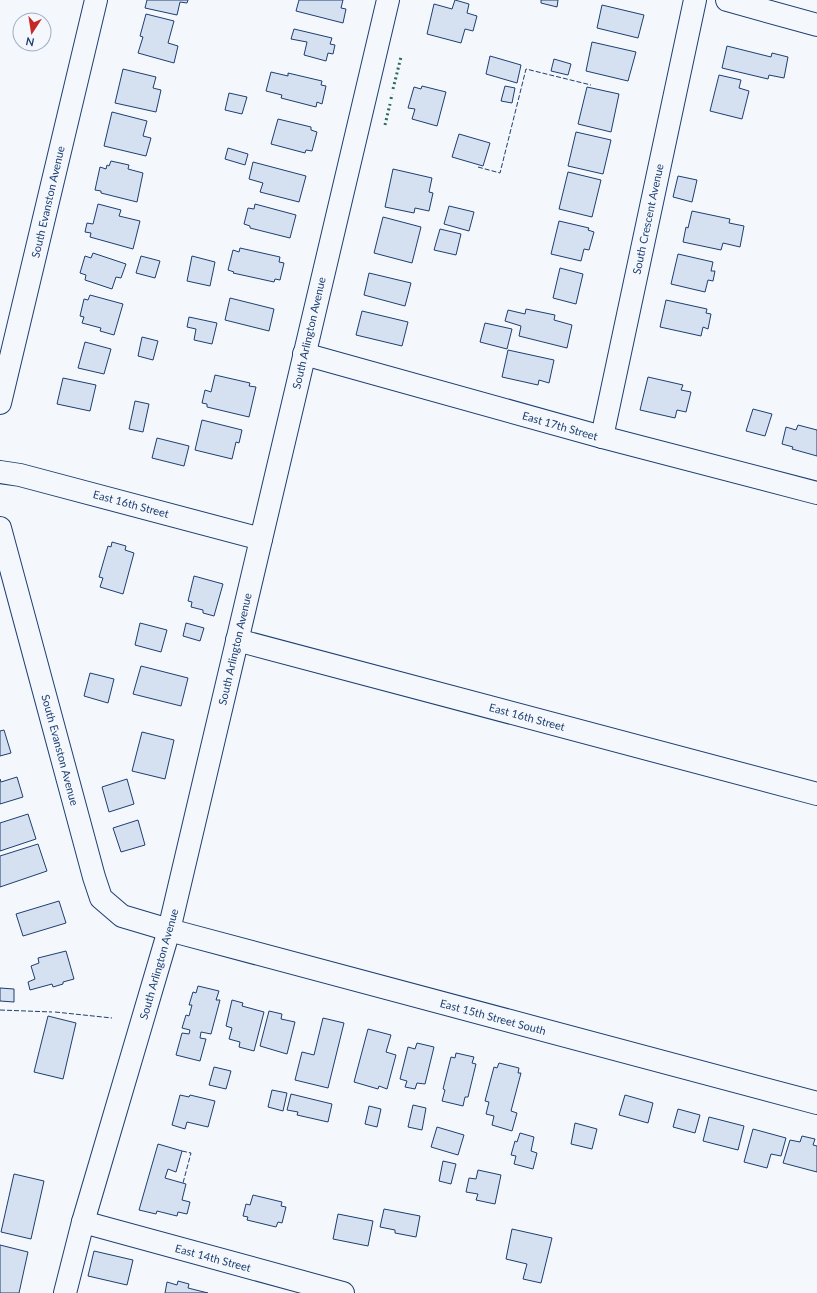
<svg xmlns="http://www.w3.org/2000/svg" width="817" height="1293" viewBox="0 0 817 1293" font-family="Lato,sans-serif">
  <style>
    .building { fill: #d5e0f0; stroke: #1d3f73 }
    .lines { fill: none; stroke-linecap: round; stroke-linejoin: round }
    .minor-casing { stroke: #1d3f73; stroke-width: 24 }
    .minor { stroke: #f4f7fb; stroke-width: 22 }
    .hedge { stroke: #2c6c60; stroke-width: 3; stroke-dasharray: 2 3; stroke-linecap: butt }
    .fence { stroke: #1d3f73; stroke-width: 1; stroke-dasharray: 5 2; stroke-linecap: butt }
    .labels { text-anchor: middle; stroke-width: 3; stroke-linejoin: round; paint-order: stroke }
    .street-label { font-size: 11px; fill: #1d3f73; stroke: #f4f7fb }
  </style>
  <rect width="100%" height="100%" fill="#f4f7fb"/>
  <g class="building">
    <polygon points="147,0 188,0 187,3 180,2 177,15 145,8"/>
    <polygon points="299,0 343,0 341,8 346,9 343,23 296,11"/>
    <polygon points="455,0 469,4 467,13 477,16 473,31 465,29 461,43 427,34 434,4 452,9"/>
    <polygon points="541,0 558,0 557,7 541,3"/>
    <polygon points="602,5 644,15 638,38 597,28"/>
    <polygon points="146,14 174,21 168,43 178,46 174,63 138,53 143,37 140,36"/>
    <polygon points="294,29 332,38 330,44 335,45 333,54 328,53 326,61 304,55 307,42 291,39"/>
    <polygon points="592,42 636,52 628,81 586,71"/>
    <polygon points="727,46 771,57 772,53 788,57 784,78 769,75 768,79 722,68"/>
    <polygon points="490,56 521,65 517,83 486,74"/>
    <polygon points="554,59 571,64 568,75 551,71"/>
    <polygon points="123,69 156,77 153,88 161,90 156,112 115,103"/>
    <polygon points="271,72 288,76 288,73 322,81 321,85 326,86 322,104 317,102 316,107 281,98 282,95 266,91"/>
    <polygon points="719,75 741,80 739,88 749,91 742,119 710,111"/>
    <polygon points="422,86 446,92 437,126 412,119 415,109 408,108 414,87 421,89"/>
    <polygon points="505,86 515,88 512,103 501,101"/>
    <polygon points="587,87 619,94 611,132 578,124"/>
    <polygon points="229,93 247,97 242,114 225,110"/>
    <polygon points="112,112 147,121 143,136 151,138 146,156 104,146"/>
    <polygon points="278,119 311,127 311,130 317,132 312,151 306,150 305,153 271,144"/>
    <polygon points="576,132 611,140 603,174 568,166"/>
    <polygon points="459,134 490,143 483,166 452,157"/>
    <polygon points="228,148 248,154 245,165 225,159"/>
    <polygon points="111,161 129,165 128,169 143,173 137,202 101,193 101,191 95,190 100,167 106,169 107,165 109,166"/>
    <polygon points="253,162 306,176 299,202 260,192 263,183 249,179"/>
    <polygon points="393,169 432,178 429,192 433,193 429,211 415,208 414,213 385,207"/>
    <polygon points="568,172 601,180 592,217 559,209"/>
    <polygon points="678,176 697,180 692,202 673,197"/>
    <polygon points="98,204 121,210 119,216 140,221 133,249 90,237 91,233 85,232 87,223 93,224"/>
    <polygon points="255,204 296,215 290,238 250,228 250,226 244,224 248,208 254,209"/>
    <polygon points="449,206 474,212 469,231 444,224"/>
    <polygon points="692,211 730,219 729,223 744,226 740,247 723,243 721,250 683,242 686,227 688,228"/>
    <polygon points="383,217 421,227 412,263 374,253"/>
    <polygon points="559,221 589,228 588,230 594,232 589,250 584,249 581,261 551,254"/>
    <polygon points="440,229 461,234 456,255 434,250"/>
    <polygon points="240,248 280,257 279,262 284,263 280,280 275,279 274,282 233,273 234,272 228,270 233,250 239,252"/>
    <polygon points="93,253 126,264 121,278 116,277 112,289 85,280 86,275 80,273 85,256 91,258"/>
    <polygon points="678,254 713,262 711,271 715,271 713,281 708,280 705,292 671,284"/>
    <polygon points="141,256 160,261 155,278 136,273"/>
    <polygon points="192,256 215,262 210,286 187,281"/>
    <polygon points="560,268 583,274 576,304 553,298"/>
    <polygon points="369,273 411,283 405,306 364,295"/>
    <polygon points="90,295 123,304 114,335 100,331 101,328 82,323 84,317 80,316 84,299 88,300"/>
    <polygon points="230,298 274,309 269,331 225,320"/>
    <polygon points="666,300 707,309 706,313 711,314 708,329 703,327 701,336 660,327"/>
    <polygon points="526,309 555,315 554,320 572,325 567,348 519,336 521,326 505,321 508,310 525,314"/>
    <polygon points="362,311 408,322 402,346 356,335"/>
    <polygon points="189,317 217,323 212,344 194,340 196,329 187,327"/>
    <polygon points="485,323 512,329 507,349 480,342"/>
    <polygon points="142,337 158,341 153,360 138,356"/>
    <polygon points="85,342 111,349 104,374 78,368"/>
    <polygon points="508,350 554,360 549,383 539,380 538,385 502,377"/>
    <polygon points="215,375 250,383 249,386 256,387 249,417 207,407 207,404 202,403 205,390 211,392"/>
    <polygon points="648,377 683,385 681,390 691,392 686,412 677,410 675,418 640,410"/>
    <polygon points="63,378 96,385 90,411 57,404"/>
    <polygon points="135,401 149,404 143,432 129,429"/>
    <polygon points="753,409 772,414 765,436 746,431"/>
    <polygon points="202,420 242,430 239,443 236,442 232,459 195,450"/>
    <polygon points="798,425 817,430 817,456 792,449 793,447 782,444 786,427 796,430"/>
    <polygon points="157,438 189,446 184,466 152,458"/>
    <polygon points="112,542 126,546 125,550 134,553 123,594 100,587 103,578 99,577 108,546 111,547"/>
    <polygon points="194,576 223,584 214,616 203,613 203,610 191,607 192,602 188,601"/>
    <polygon points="140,623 167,630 161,652 135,645"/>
    <polygon points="186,623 204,628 200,641 183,636"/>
    <polygon points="141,666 188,678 181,706 133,694"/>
    <polygon points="90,673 114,679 108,703 84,696"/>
    <polygon points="4,730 11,753 0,756 0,731"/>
    <polygon points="142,732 174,740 165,779 132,771"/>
    <polygon points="17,777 23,797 0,804 0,779 1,782"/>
    <polygon points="127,779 134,804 109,812 102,787"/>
    <polygon points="28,814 36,839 0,851 0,823"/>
    <polygon points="138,820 145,845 121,852 113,828"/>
    <polygon points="38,844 47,871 0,887 0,856"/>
    <polygon points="59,901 66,923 23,936 16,914"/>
    <polygon points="66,951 74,979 63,982 63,984 53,987 52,984 30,990 28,982 35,979 31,966 39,963 38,958"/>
    <polygon points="198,986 219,991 216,1000 220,1000 211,1034 201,1032 200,1038 206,1039 200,1061 176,1055 182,1033 189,1034 190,1030 182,1028 186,1015 189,1016 192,1005 189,1005 193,992 196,993"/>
    <polygon points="0,988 14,989 14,1002 0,1001"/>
    <polygon points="232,1000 243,1003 242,1006 264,1012 254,1051 239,1047 240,1042 229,1039 232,1028 226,1026"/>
    <polygon points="269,1011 282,1014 281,1019 295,1022 287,1054 260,1046"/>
    <polygon points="48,1016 76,1023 63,1079 34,1072"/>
    <polygon points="323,1018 344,1023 328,1088 295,1080 302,1052 314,1055"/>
    <polygon points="368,1029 391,1035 386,1052 396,1055 387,1089 379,1086 378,1089 354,1082"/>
    <polygon points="417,1043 434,1047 425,1084 417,1083 415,1089 405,1087 407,1081 400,1079 408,1047 415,1049"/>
    <polygon points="456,1053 474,1057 472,1063 476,1064 468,1097 465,1097 463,1106 442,1101 445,1090 443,1089 451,1057 455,1058"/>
    <polygon points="499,1063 519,1068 518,1073 521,1073 511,1111 517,1113 512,1131 492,1125 494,1116 486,1114 489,1102 485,1101 494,1067 497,1068"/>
    <polygon points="214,1067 231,1071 226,1089 209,1085"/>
    <polygon points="272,1090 287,1093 283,1111 268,1107"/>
    <polygon points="291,1094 332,1104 328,1122 297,1115 298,1112 287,1110"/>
    <polygon points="180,1095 189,1097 190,1095 215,1101 208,1127 187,1122 185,1129 172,1125"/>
    <polygon points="625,1095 653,1103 648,1123 619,1115"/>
    <polygon points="413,1105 426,1108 422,1130 408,1127"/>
    <polygon points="369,1106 381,1109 377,1127 365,1124"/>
    <polygon points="678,1109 700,1115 695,1133 673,1127"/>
    <polygon points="709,1117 744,1126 738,1150 703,1141"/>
    <polygon points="575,1123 597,1129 592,1149 571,1144"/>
    <polygon points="437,1127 464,1135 458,1155 431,1147"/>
    <polygon points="753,1129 786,1138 781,1156 771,1154 767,1168 744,1162"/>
    <polygon points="520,1133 534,1137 531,1151 537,1153 533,1169 514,1164 516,1156 511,1155 515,1141 517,1142"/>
    <polygon points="802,1136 815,1139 813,1145 817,1146 817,1172 783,1163 790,1140 800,1142"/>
    <polygon points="158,1144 182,1151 176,1172 168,1169 165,1178 186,1184 182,1200 190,1202 187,1214 178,1212 177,1216 157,1211 156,1214 139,1210"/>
    <polygon points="443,1161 456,1164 451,1184 439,1181"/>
    <polygon points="478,1170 501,1175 495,1204 476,1200 478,1194 466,1192 469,1178 476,1179"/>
    <polygon points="14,1174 44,1181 31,1239 1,1232"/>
    <polygon points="253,1195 282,1202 281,1206 286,1207 282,1223 278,1222 276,1227 247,1220 248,1217 243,1216 246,1204 250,1205"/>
    <polygon points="384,1209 420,1216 416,1237 395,1233 395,1230 380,1227"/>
    <polygon points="338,1214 373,1221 368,1246 333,1239"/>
    <polygon points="512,1229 552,1238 541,1283 523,1279 527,1264 506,1259"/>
    <polygon points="0,1245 28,1252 19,1293 0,1293"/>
    <polygon points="94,1251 133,1260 127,1285 88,1276"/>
    <polygon points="178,1281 189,1284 188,1288 208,1293 165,1293 167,1282 177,1285"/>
  </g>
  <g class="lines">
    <g class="minor-casing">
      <g id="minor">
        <polyline points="727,0 817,25"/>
        <polyline points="304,354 602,437 817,493"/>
        <polyline points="0,403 96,0"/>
        <polyline points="602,437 695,0"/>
        <polyline points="0,472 20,475 261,539"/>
        <polyline points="0,528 94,877 101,898 122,916 169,930 817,1103"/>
        <polyline points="237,640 817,794"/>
        <polyline points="83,1222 343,1293"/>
        <polyline points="65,1293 83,1222 169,930 388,0"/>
      </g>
    </g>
    <use href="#minor" class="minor"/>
    <g class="hedge">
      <polyline points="393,89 401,57"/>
      <polyline points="391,99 392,94"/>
      <polyline points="385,125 390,104"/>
    </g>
    <g class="fence">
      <polyline points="478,167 500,173 526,69 591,85"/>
      <polyline points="0,1010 52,1012"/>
      <polyline points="55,1012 112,1018"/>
      <polyline points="182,1151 191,1153 183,1183"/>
    </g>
  </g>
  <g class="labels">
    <g class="street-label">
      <text transform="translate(48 202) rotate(-77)" y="4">South Evanston Avenue</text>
      <text transform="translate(648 219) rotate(-78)" y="4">South Crescent Avenue</text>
      <text transform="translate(309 333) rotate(-77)" y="4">South Arlington Avenue</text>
      <text transform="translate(560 426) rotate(16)" y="4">East 17th Street</text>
      <text transform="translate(131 504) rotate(15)" y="4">East 16th Street</text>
      <text transform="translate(235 649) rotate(-77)" y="4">South Arlington Avenue</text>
      <text transform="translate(527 717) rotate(15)" y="4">East 16th Street</text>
      <text transform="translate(60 750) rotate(75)" y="4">South Evanston Avenue</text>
      <text transform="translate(159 964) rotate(-74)" y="4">South Arlington Avenue</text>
      <text transform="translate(493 1017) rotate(15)" y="4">East 15th Street South</text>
      <text transform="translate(213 1258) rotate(15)" y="4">East 14th Street</text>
    </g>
  </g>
  <g transform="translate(32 32) rotate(192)"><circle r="19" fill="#f4f7fb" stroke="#9eadc5"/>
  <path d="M0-3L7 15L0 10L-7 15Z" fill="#c62828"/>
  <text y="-6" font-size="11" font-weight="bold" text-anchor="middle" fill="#1d3f73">N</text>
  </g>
</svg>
